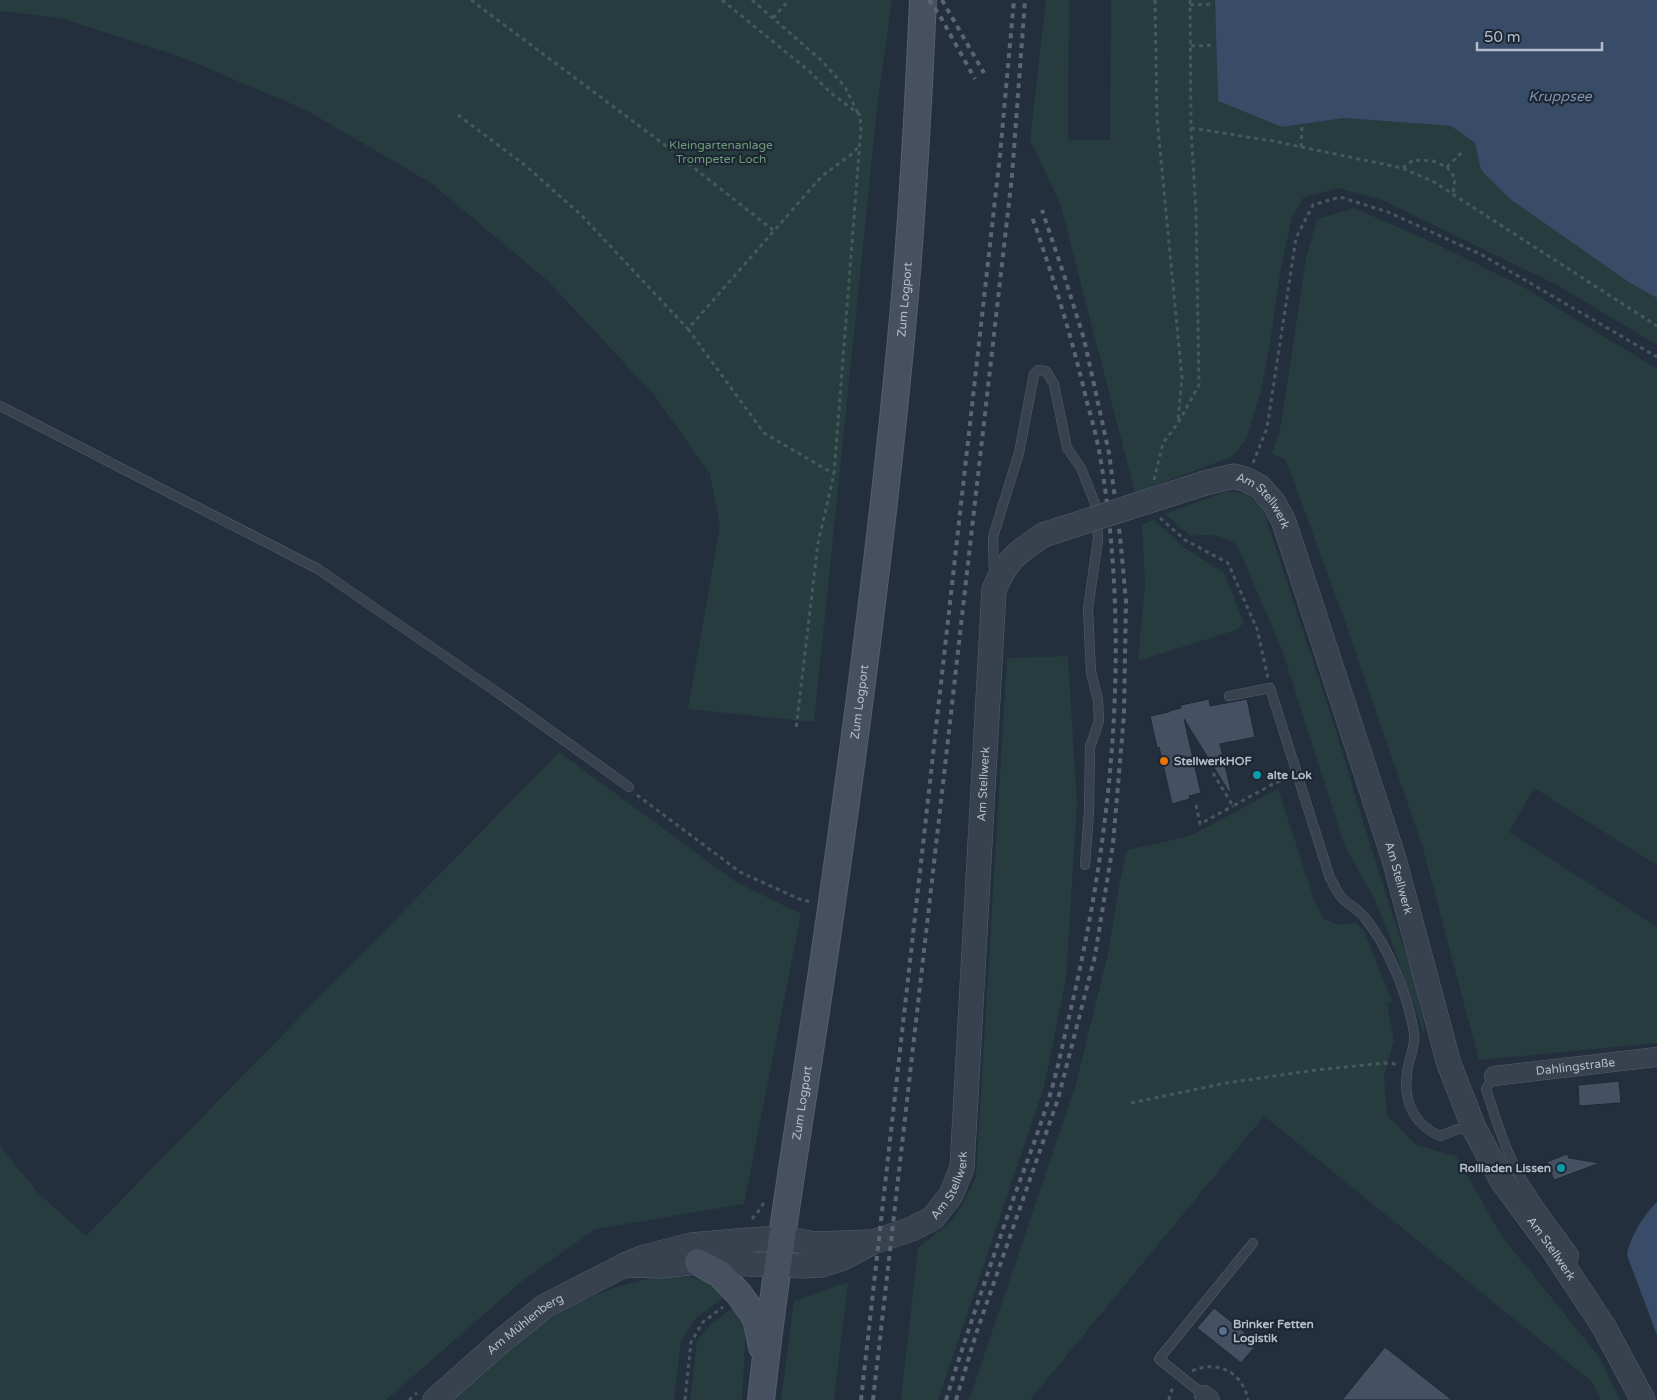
<svg xmlns="http://www.w3.org/2000/svg" width="1657" height="1400" viewBox="0 0 1657 1400" font-family="'Varela Round',sans-serif">
  <style>
    .green { fill: #263c3f }
    .water { fill: #394c67 }
    .building { fill: #455162; stroke: #1f2835 }
    .lines { fill: none; stroke-linecap: round; stroke-linejoin: round }
    .service-casing { stroke: #565f6c; stroke-width: 10 }
    .minor-casing { stroke: #565f6c; stroke-width: 20 }
    .tertiary-casing { stroke: #565f6c; stroke-width: 25 }
    .secondary-casing { stroke: #565f6c; stroke-width: 28 }
    .path { stroke: #44595c; stroke-width: 3; stroke-dasharray: 4 4; stroke-linecap: butt }
    .service { stroke: #38414e; stroke-width: 9 }
    .minor { stroke: #38414e; stroke-width: 19 }
    .tertiary { stroke: #38414e; stroke-width: 24 }
    .secondary { stroke: #465061; stroke-width: 26 }
    .rail { stroke: #5a6575; stroke-width: 4; stroke-dasharray: 5 5; stroke-linecap: butt }
    .tertiary-bridge-casing { stroke: #565f6c; stroke-width: 25; stroke-linecap: butt }
    .tertiary-bridge { stroke: #38414e; stroke-width: 24 }
    .food-dot { fill: #e8710a; stroke: #1d2633; stroke-width: 2 }
    .culture-dot { fill: #0f9aa8; stroke: #1d2633; stroke-width: 2 }
    .service-dot { fill: #5c6f8a; stroke: #1d2633; stroke-width: 2 }
    .labels { text-anchor: middle; stroke-width: 4.5; stroke-linejoin: round; paint-order: stroke }
    .park-label { font-size: 12px; fill: #6b9a76; stroke: #1d2633 }
    .street-label { font-size: 12px; fill: #b4bcc9; stroke: #1d2633 }
    .poi-label { font-size: 12px; font-weight: bold; fill: #b4bcc9; stroke: #1d2633; text-anchor: start }
    .water-label { font-size: 14px; font-style: italic; fill: #7c92b1; stroke: #1d2633 }
  </style>
  <rect width="100%" height="100%" fill="#242f3e"/>
  <g class="green">
    <polygon points="0,0 892,0 878,100 814,722 688,709 720,526 710,474 655,396 548,281 431,183 306,110 176,55 60,18 0,11"/>
    <polygon points="1046,0 1069,0 1068,140 1110,140 1111,0 1215,0 1218,101 1282,127 1344,118 1451,126 1475,143 1481,170 1510,199 1630,283 1657,298 1657,345 1557,285 1382,200 1338,188 1303,198 1292,217 1280,273 1270,344 1260,395 1246,440 1231,457 1135,493 1060,203 1030,140"/>
    <polygon points="1354,208 1434,243 1520,285 1657,369 1657,865 1534,788 1509,832 1657,927 1657,1043 1479,1060 1422,845 1347,627 1286,460 1272,454 1281,425 1306,258 1317,219"/>
    <path d="M1227,491L1247,494L1263,509L1337,734L1362,819L1413,977L1423,1019L1425,1038L1392,942L1373,896L1345,847L1282,650L1237,545C1220,534 1211,534 1191,536L1165,514Z"/>
    <polygon points="1154,520 1182,546 1224,573 1244,623 1236,630 1138,661 1145,585 1142,525"/>
    <polygon points="1068,656 1077,803 1066,978 1044,1087 938,1400 901,1400 918,1248 951,1221 961,1207 976,1177 1007,658"/>
    <polygon points="559,752 736,882 801,914 744,1204 595,1229 522,1281 386,1400 0,1400 0,1146 38,1193 86,1236"/>
    <polygon points="1278,789 1315,902 1324,919 1338,925 1356,923 1364,931 1392,1001 1387,1004 1394,1040 1384,1075 1387,1115 1416,1145 1456,1156 1501,1235 1600,1358 1620,1400 1601,1400 1592,1382 1264,1116 1030,1400 969,1400 1075,1087 1108,954 1119,886 1127,850 1190,836"/>
    <polygon points="684,1276 707,1281 727,1294 695,1319 681,1341 674,1400 449,1400 530,1331 570,1306 613,1288 651,1278"/>
    <polygon points="848,1282 834,1400 781,1400 794,1301"/>
    <polygon points="737,1305 746,1324 742,1400 690,1400 697,1341 711,1324"/>
  </g>
  <g class="water">
    <polygon points="1215,0 1657,0 1657,298 1630,283 1510,199 1481,170 1475,143 1451,126 1344,118 1282,127 1218,101"/>
    <path d="M1657,1202V1335L1627,1255C1629,1238 1645,1213 1657,1202Z"/>
  </g>
  <g class="building">
    <polygon points="1209,699 1210,706 1247,699 1255,737 1220,744 1231,791 1229,792 1184,719 1201,793 1189,796 1190,799 1172,804 1159,747 1157,748 1150,716 1169,712 1169,711 1181,708 1181,705"/>
    <polygon points="1619,1081 1621,1103 1579,1106 1578,1085"/>
    <polygon points="1567,1154 1569,1158 1600,1163 1554,1180 1547,1162"/>
    <polygon points="1214,1308 1258,1343 1241,1363 1197,1328"/>
    <polygon points="1385,1347 1452,1400 1342,1400"/>
  </g>
  <g class="lines">
    <g class="service-casing">
      <g id="service">
        <polyline points="0,406 318,569 501,695 629,787"/>
        <polyline points="994,576 993,537 1019,453 1034,374 1038,370 1046,371 1054,384 1067,448 1081,468 1096,506 1098,539 1088,609 1091,672 1098,700 1099,721 1090,747 1089,812 1085,865"/>
        <path d="M1229,696L1270,688L1330,878C1334,884 1337,893 1342,898C1349,905 1359,910 1365,918C1389,947 1408,996 1414,1033C1416,1044 1410,1056 1408,1067C1402,1097 1411,1123 1440,1136L1458,1129L1473,1128"/>
        <path d="M1494,1076L1486,1089C1494,1113 1501,1138 1512,1161C1528,1194 1553,1224 1574,1254L1573,1261L1568,1267"/>
        <polyline points="1204,1395 1159,1359 1253,1243"/>
      </g>
    </g>
    <g class="minor-casing">
      <g id="minor">
        <path id="s1" d="M1494,1076L1657,1057"/>
        <polyline points="1204,1395 1210,1400"/>
      </g>
    </g>
    <g class="tertiary-casing">
      <g id="tertiary">
        <path id="s2" d="M1205,483L1234,476L1247,480L1260,487L1274,503L1284,522L1394,859L1449,1064L1474,1128L1503,1182L1554,1251L1604,1327L1643,1400"/>
        <path id="s3" d="M625,1265L661,1266L698,1262L804,1266L821,1265L843,1258L873,1242L912,1229L933,1218L951,1195L962,1168L994,590C1006,560 1017,553 1043,535"/>
        <path id="s4" d="M435,1400L499,1343L545,1306L625,1265L644,1257L691,1245L749,1240L782,1238L816,1244L869,1242"/>
      </g>
    </g>
    <g class="secondary-casing">
      <g id="secondary">
        <polyline points="698,1262 720,1274 739,1294 756,1318 762,1347"/>
        <path id="s5" d="M761,1400C779,1236 808,1073 831,909C858,720 883,530 901,339C912,227 918,113 923,0"/>
      </g>
    </g>
    <g class="path">
      <polyline points="471,0 666,146 773,230"/>
      <polyline points="722,0 809,71 831,93 860,115 861,127 834,474 818,543 796,729"/>
      <polyline points="752,0 822,61 845,87 859,115"/>
      <polyline points="1155,0 1157,118 1182,378 1178,420"/>
      <polyline points="1190,5 1214,4"/>
      <polyline points="773,18 789,0"/>
      <polyline points="1191,46 1215,45"/>
      <polyline points="458,115 526,166 581,215 688,329 822,176 853,153 859,146"/>
      <polyline points="1191,128 1273,141 1402,168 1434,182 1657,326"/>
      <polyline points="1301,147 1302,126"/>
      <polyline points="1447,167 1462,152"/>
      <polyline points="1403,168 1413,160 1433,161 1447,167 1455,178 1453,194"/>
      <polyline points="688,329 764,433 834,474"/>
      <polyline points="1253,463 1267,428 1296,238 1313,205 1340,197 1388,212 1482,255 1657,357"/>
      <polyline points="1154,480 1163,443 1178,423 1199,385 1196,213 1191,128 1190,0"/>
      <polyline points="1160,518 1185,540 1228,563 1257,629 1268,678"/>
      <polyline points="1213,773 1233,806 1273,784 1286,779"/>
      <polyline points="637,795 740,872 799,899 811,902"/>
      <polyline points="1196,805 1200,824 1233,806"/>
      <polyline points="1131,1103 1226,1083 1316,1070 1385,1063 1397,1064"/>
      <polyline points="752,1219 761,1208 765,1200"/>
      <path d="M1192,1371C1218,1359 1243,1373 1248,1400"/>
      <polyline points="409,1400 417,1393"/>
      <polyline points="685,1400 691,1342 703,1322 723,1307"/>
      <polyline points="1169,1400 1170,1393 1175,1386"/>
    </g>
    <use href="#service" class="service"/>
    <use href="#minor" class="minor"/>
    <use href="#tertiary" class="tertiary"/>
    <use href="#secondary" class="secondary"/>
    <g class="rail">
      <polyline points="929,0 940,16 975,79"/>
      <polyline points="942,0 984,73"/>
      <polyline points="861,1400 1000,155 1014,0"/>
      <polyline points="873,1400 1012,176 1025,0"/>
      <path d="M946,1400C967,1332 991,1264 1014,1197C1026,1164 1039,1131 1049,1098C1057,1073 1062,1047 1068,1021C1112,839 1132,642 1100,456C1097,438 1092,420 1087,402C1072,338 1053,276 1031,214"/>
      <polyline points="956,1400 977,1331 1058,1099 1095,956 1113,844 1124,714 1126,601 1120,536 1109,453 1084,339 1065,278 1042,210"/>
    </g>
    <g class="tertiary-bridge-casing">
      <polyline id="tertiary-bridge" points="1043,535 1205,483"/>
    </g>
    <use href="#tertiary-bridge" class="tertiary-bridge"/>
  </g>
  <circle class="food-dot" cx="1164" cy="761" r="5"/>
  <g class="culture-dot">
    <circle cx="1257" cy="775" r="5"/>
    <circle cx="1561" cy="1168" r="5"/>
  </g>
  <circle class="service-dot" cx="1223" cy="1331" r="5"/>
  <g class="labels">
    <g class="park-label">
      <text x="721" y="149">Kleingartenanlage<tspan x="721" dy="14">Trompeter Loch</tspan></text>
    </g>
    <g class="street-label">
      <text dy="4" stroke="none"><textPath href="#s5" startOffset="1110">Zum Logport</textPath></text>
      <text dy="4" stroke="none"><textPath href="#s2" startOffset="70">Am Stellwerk</textPath></text>
      <text dy="4" stroke="none"><textPath href="#s5" startOffset="705">Zum Logport</textPath></text>
      <text dy="4" stroke="none"><textPath href="#s3" startOffset="761">Am Stellwerk</textPath></text>
      <text dy="4" stroke="none"><textPath href="#s2" startOffset="475">Am Stellwerk</textPath></text>
      <text dy="4" stroke="none"><textPath href="#s1" startOffset="82">Dahlingstraße</textPath></text>
      <text dy="4" stroke="none"><textPath href="#s5" startOffset="300">Zum Logport</textPath></text>
      <text dy="4" stroke="none"><textPath href="#s3" startOffset="356">Am Stellwerk</textPath></text>
      <text dy="4" stroke="none"><textPath href="#s2" startOffset="880">Am Stellwerk</textPath></text>
      <text dy="4" stroke="none"><textPath href="#s4" startOffset="118">Am Mühlenberg</textPath></text>
    </g>
    <g class="poi-label">
      <text x="1174" y="765">StellwerkHOF</text>
      <text x="1267" y="779">alte Lok</text>
      <text x="1551" y="1172" text-anchor="end">Rollladen Lissen</text>
      <text x="1233" y="1328">Brinker Fetten<tspan x="1233" dy="14">Logistik</tspan></text>
    </g>
    <g class="water-label">
      <text x="1560" y="101">Kruppsee</text>
    </g>
  </g>
  <path d="M1477 42v8h125v-8" fill="none" stroke="#b4bcc9" stroke-width="2.5"/>
  <text x="1484" y="42" font-size="15" fill="#b4bcc9" stroke="#1d2633" stroke-width="4" paint-order="stroke">50 m</text>
</svg>
